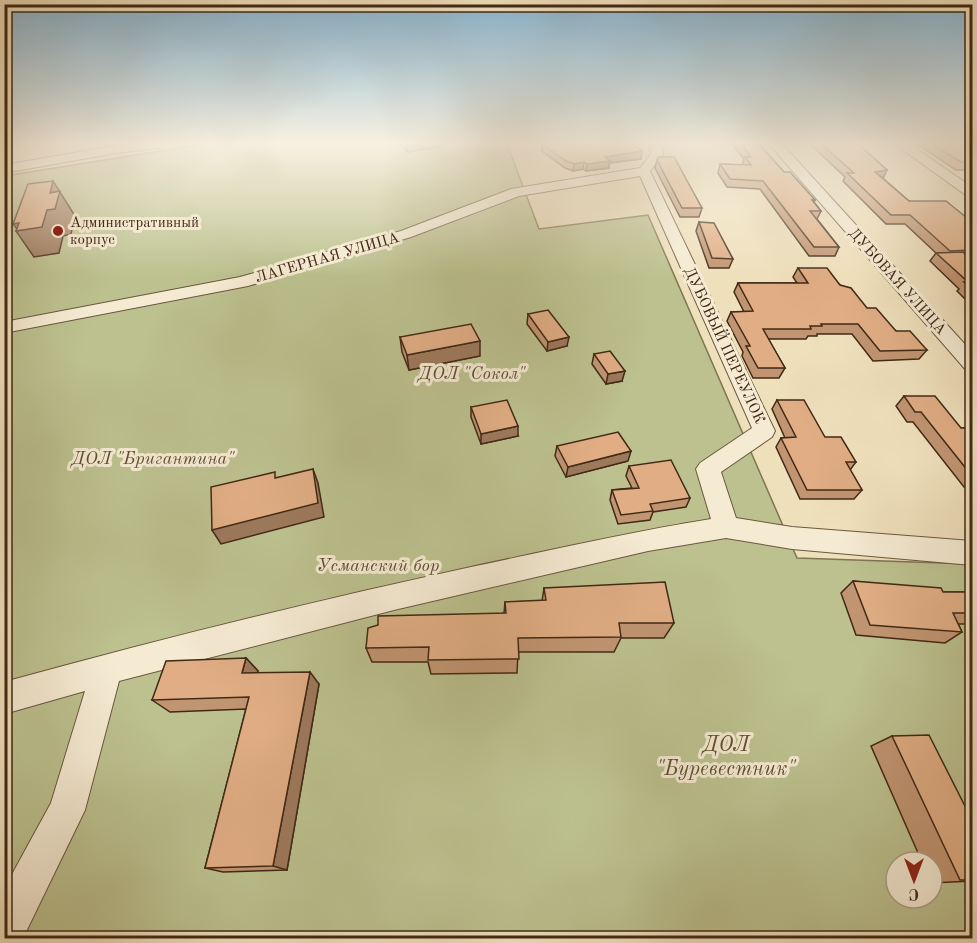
<svg xmlns="http://www.w3.org/2000/svg" width="977" height="943" viewBox="0 0 977 943" font-family="'Old Standard TT',serif">
  <style>
    .green { fill: #bcc18f; stroke: #7e7552; stroke-width: 1.5; fill-rule: evenodd }
    .lines { fill: none; stroke-linecap: round; stroke-linejoin: round }
    .minor-casing { stroke: #6c573f; stroke-width: 2 }
    .minor { fill: #f5ebd3; fill-rule: evenodd }
    .wall { fill: #c19572; stroke: #412915; stroke-width: 1.5 }
    .shaded-wall { fill: #9d795c; stroke: #412915; stroke-width: 1.5 }
    .building { fill: #e0ad84; stroke: #412915; stroke-width: 1.5 }
    .poi-dot { fill: #8f2418; stroke: #f5ebd3; stroke-width: 2 }
    .labels { text-anchor: middle; stroke-width: 6; stroke-linejoin: round; paint-order: stroke }
    .far-poi-label { font-size: 15px; fill: #412915; stroke: #f5ebd3; text-anchor: start }
    .far-street-label { font-size: 15px; fill: #412915; stroke: #f5ebd3 }
    .park-label { font-size: 18px; font-style: italic; fill: #604f34; stroke: #f5ebd3 }
    .near-park-label { font-size: 21px; font-style: italic; fill: #604f34; stroke: #f5ebd3 }
  </style>
  <rect width="100%" height="100%" fill="#efe0bc"/>
  <filter id="stains"><feTurbulence type="fractalNoise" baseFrequency=".00333" numOctaves="4"/><feColorMatrix values="0 0 0 0 .2 0 0 0 0 .09 0 0 0 0 .02 0 0 0 .5 -.17"/></filter>
  <radialGradient id="worn" r=".72"><stop offset=".6" stop-color="#630" stop-opacity="0"/><stop offset="1" stop-color="#630" stop-opacity=".3"/></radialGradient>
  <path class="green" d="M205,144H507L539,229L648,215L797,558L972,564V938H5V176ZM896,862H932V898H896Z"/>
  <g class="lines">
    <g class="minor-casing">
      <g id="minor">
        <polygon points="126,144 166,144 160,148 116,153 4,173 4,165"/>
        <path d="M650,144H662L663,154L650,171L775,431L772,437L721,472L736,518L792,527L972,541V565L792,549L726,538L648,551L394,610L119,681L85,810L23,938H4V889L51,803L85,691L4,714V682C159,639 314,601 471,567C551,550 630,532 711,519L696,469L700,463L752,428L640,176L519,196L411,237L248,286L4,333V322L240,277L401,231L511,189L640,168L651,154Z"/>
        <polygon points="769,144 782,144 972,352 972,370 965,369"/>
        <polygon points="895,144 909,144 972,187 972,197 967,196"/>
      </g>
    </g>
    <use href="#minor" class="minor"/>
  </g>
  <g class="wall">
    <polygon points="400,144 442,144 442,146 408,152"/>
    <polygon points="542,144 642,151 641,159 609,163 609,168 586,171 583,169 573,171 565,168 542,151"/>
    <polygon points="732,144 759,144 784,172 815,200 814,202 821,211 817,219 839,247 835,256 809,256 760,189 727,187 718,173 720,164 742,165 744,159"/>
    <polygon points="810,144 858,144 887,170 883,178 909,201 972,222 972,259 970,259 972,261 972,306 957,291 959,289 930,261 936,253 905,224 886,224 843,181 845,177"/>
    <polygon points="917,144 972,144 972,170 956,170"/>
    <polygon points="657,160 702,208 699,217 680,217 655,168"/>
    <polygon points="699,222 733,259 729,268 709,268 696,231"/>
    <polygon points="798,268 840,285 867,308 896,331 927,350 919,359 873,361 852,334 817,334 817,336 808,336 806,339 768,339 785,368 779,378 753,378 742,356 743,352 727,321 731,312 744,312 734,292 738,283 797,283 793,277"/>
    <polygon points="528,314 567,346 547,351 527,324"/>
    <polygon points="400,337 480,356 409,370 402,352"/>
    <polygon points="594,354 622,381 606,384 592,364"/>
    <polygon points="904,396 961,428 972,428 972,487 964,487 913,422 907,422 896,406"/>
    <polygon points="777,400 856,462 850,470 862,490 854,499 800,499 776,447 781,438 785,438 772,409"/>
    <polygon points="471,407 518,436 481,444 471,417"/>
    <polygon points="557,446 628,461 566,477 555,456"/>
    <polygon points="629,466 690,498 686,507 653,512 650,520 618,524 610,500 612,490 632,488 626,476"/>
    <polygon points="853,581 943,592 972,592 972,624 958,624 962,632 945,643 856,635 841,593"/>
    <polygon points="544,588 674,623 664,638 621,638 614,652 518,652 517,673 431,674 428,662 372,662 366,648 504,613 505,602 542,601"/>
    <polygon points="246,658 258,671 257,673 319,684 287,870 223,872 205,868 246,709 170,712 152,700"/>
    <polygon points="892,736 972,820 972,881 932,883 932,862 922,862 871,746"/>
  </g>
  <g class="shaded-wall">
    <polygon points="415,144 442,144 442,146 408,152 407,146"/>
    <polygon points="642,151 641,159 609,163 609,168 586,171 587,164 605,157"/>
    <polygon points="584,162 583,169 573,171 574,164"/>
    <polygon points="887,170 883,178 875,172"/>
    <polygon points="53,181 75,216 71,234 63,236 59,253 34,257 16,231 18,230 13,224 50,193"/>
    <polygon points="569,337 567,346 547,351 548,342"/>
    <polygon points="480,341 480,356 409,370 407,355"/>
    <polygon points="625,371 622,381 606,384 608,374"/>
    <polygon points="518,426 518,436 481,444 481,434"/>
    <polygon points="631,451 628,461 566,477 568,467"/>
    <polygon points="313,469 318,483 324,517 221,544 212,530"/>
    <polygon points="246,658 258,671 254,686 242,673"/>
    <polygon points="310,672 319,684 287,870 273,866"/>
  </g>
  <g class="building">
    <polygon points="542,144 633,144 642,151 605,157 610,161 587,164 584,162 574,164 566,161"/>
    <polygon points="741,144 759,144 784,172 790,172 815,200 812,200 821,211 810,211 839,247 814,247 763,181 730,179 720,164 751,165 745,157 751,157"/>
    <polygon points="821,144 858,144 887,170 875,172 909,201 946,201 972,222 972,250 950,251 910,215 891,215 847,173 854,173"/>
    <polygon points="932,144 972,144 972,162 961,162"/>
    <polygon points="659,157 674,157 702,208 682,208 657,160"/>
    <polygon points="53,181 50,193 60,191 55,209 47,210 42,227 16,231 19,223 13,224 28,184"/>
    <polygon points="699,222 714,223 733,259 712,258"/>
    <polygon points="963,252 972,261 972,290 964,282 968,282 936,253"/>
    <polygon points="798,268 827,268 840,285 851,288 867,308 876,308 896,331 910,331 927,350 880,351 858,324 821,324 822,326 810,326 811,329 763,329 785,368 758,368 746,346 750,346 731,312 753,311 738,283 808,283"/>
    <polygon points="548,310 569,337 548,342 528,314"/>
    <polygon points="471,324 480,341 407,355 400,337"/>
    <polygon points="610,351 625,371 608,374 594,354"/>
    <polygon points="904,396 935,396 961,428 972,428 972,476 921,412 915,412"/>
    <polygon points="507,400 518,426 481,434 471,407"/>
    <polygon points="777,400 804,400 825,437 841,437 856,462 846,462 862,490 807,490 781,438 796,437"/>
    <polygon points="618,432 631,451 568,467 557,446"/>
    <polygon points="671,460 690,498 650,504 653,511 621,515 612,490 639,488 629,466"/>
    <polygon points="313,469 318,503 212,530 211,487 275,472 275,478"/>
    <polygon points="853,581 941,588 943,592 972,592 972,613 953,613 962,632 870,625"/>
    <polygon points="665,582 674,623 619,623 621,637 518,638 519,659 428,660 429,647 366,648 368,628 378,625 378,616 506,613 505,602 546,600 544,588"/>
    <polygon points="246,658 242,673 310,672 273,866 205,868 249,697 152,700 166,661"/>
    <polygon points="929,735 972,820 972,880 960,880 892,736"/>
  </g>
  <linearGradient id="sky" x2="0" y2="1"><stop stop-color="#89b7d4"/><stop offset="0.52" stop-color="#f8f1e1"/><stop offset="1" stop-color="#f8f1e1" stop-opacity="0"/></linearGradient>
  <rect width="977" height="276" fill="url(#sky)"/>
  <circle class="poi-dot" cx="58" cy="231" r="6"/>
  <g class="labels">
    <g class="far-poi-label">
      <text x="70" y="227">Административный<tspan x="70" dy="17">корпус</tspan></text>
    </g>
    <g class="far-street-label">
      <text transform="translate(327 257) rotate(-16)" y="5">ЛАГЕРНАЯ УЛИЦА</text>
      <text transform="translate(898 281) rotate(48)" y="5">ДУБОВАЯ УЛИЦА</text>
      <text transform="translate(725 345) rotate(65)" y="5">ДУБОВЫЙ ПЕРЕУЛОК</text>
    </g>
    <g class="park-label">
      <text x="472" y="379">ДОЛ "Сокол"</text>
      <text x="153" y="464">ДОЛ "Бригантина"</text>
      <text x="378" y="571">Усманский бор</text>
    </g>
    <g class="near-park-label">
      <text x="726" y="751">ДОЛ<tspan x="726" dy="24">"Буревестник"</tspan></text>
    </g>
  </g>
  <rect width="977" height="943" fill="none" stroke="#efe0bc" stroke-width="24"/>
  <rect x="6" y="6" width="965" height="931" fill="none" stroke="#412915" stroke-width="3"/>
  <rect x="12" y="12" width="953" height="919" fill="none" stroke="#412915" stroke-width="1.5"/>
  <g transform="translate(914 880) rotate(180)"><circle r="28" fill="#f5ebd3" stroke="#ad9d87" stroke-width="1.5"/>
  <path d="M0-4.5L10 22L0 15L-10 22Z" fill="#8f2418"/>
  <text y="-9" font-size="16" font-weight="bold" text-anchor="middle" fill="#412915">С</text>
  </g>
  <rect width="100%" height="100%" filter="url(#stains)"/>
  <rect width="100%" height="100%" fill="url(#worn)"/>
</svg>
